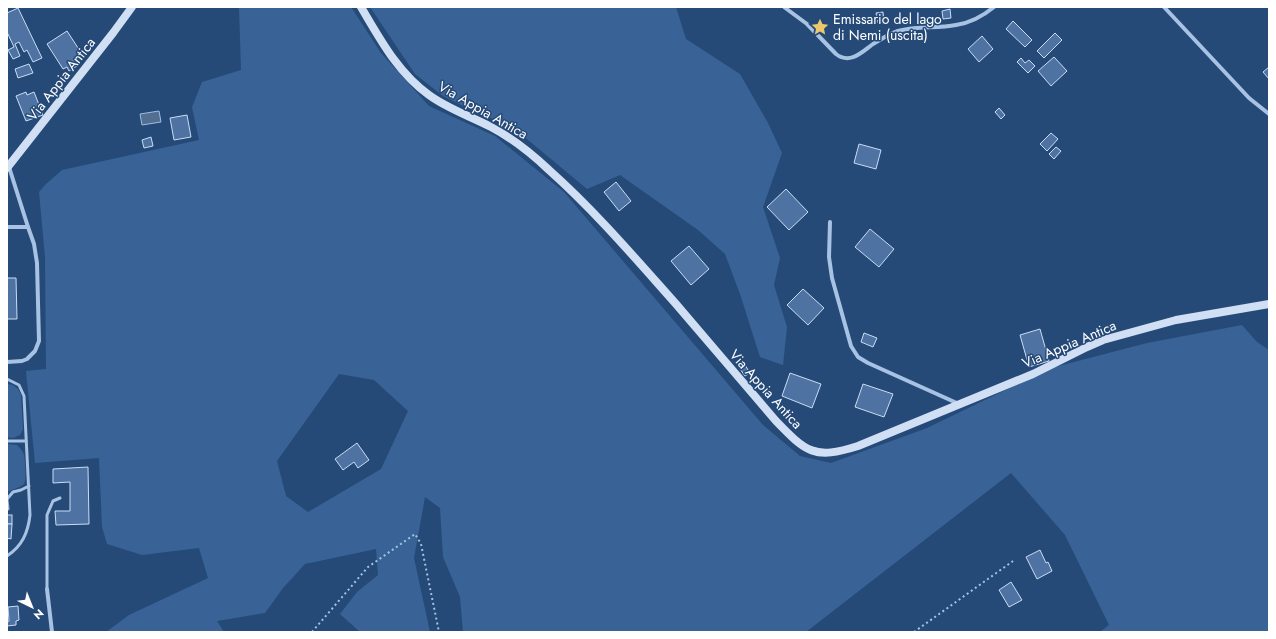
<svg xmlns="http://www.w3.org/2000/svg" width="1276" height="639" viewBox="0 0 1276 639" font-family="Jost,sans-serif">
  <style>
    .green { fill: #396396; fill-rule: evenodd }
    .water { fill: #546e91; stroke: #9cbde4 }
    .building { fill: #4e73a2; stroke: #cadcf3 }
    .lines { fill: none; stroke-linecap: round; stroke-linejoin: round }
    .path { stroke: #a7c2e3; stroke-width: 2; stroke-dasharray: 2 3; stroke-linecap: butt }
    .lane { stroke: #a7c2e3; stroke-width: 3 }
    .street { stroke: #a7c2e3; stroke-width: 4 }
    .secondary { stroke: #d0dff3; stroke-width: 8 }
    .labels { text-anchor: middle; stroke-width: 3; stroke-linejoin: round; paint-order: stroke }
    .poi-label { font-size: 14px; fill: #fff; stroke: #254a78; text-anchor: start }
    .street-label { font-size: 14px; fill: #fff; stroke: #254a78 }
  </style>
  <rect width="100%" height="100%" fill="#254a78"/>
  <g class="green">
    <path d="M239,7H351L381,53L429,106L495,136L564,192L763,425L800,456L831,463L927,428L1051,368L1147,343L1242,325L1257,342L1269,350V632H1100L1109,625L1065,535L1011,473L806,632H463L460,597L443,557L440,508L425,497L414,558L430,632H360L340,614L357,592L378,575L376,549L305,564L283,588L265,613L217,621L224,632H106L129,615L208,578L199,548L142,555L107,544L102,527L99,458L35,463L26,371L46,369L45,257L39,192L46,184L62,170L199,140L192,107L202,82L241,70ZM339,374L374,380L408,411L381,469L308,512L286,496L277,461Z"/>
    <polygon points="370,7 676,7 686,39 740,74 768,123 782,153 763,207 780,258 774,285 787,327 783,365 760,357 740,294 725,254 698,230 620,175 587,189 510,125 477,113 443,96 415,74"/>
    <polygon points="7,384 13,385 18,389 21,395 23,429 20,435 13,438 7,437"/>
    <path d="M7,444L17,445C20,448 23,451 24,455C25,461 27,480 24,484C21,487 11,490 7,492Z"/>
  </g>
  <polygon class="water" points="159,111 161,122 142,125 140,114"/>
  <g class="building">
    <polygon points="18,8 42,58 33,62 27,50 24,52 19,42 15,44 20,56 13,59 8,50 14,47 7,32 7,13"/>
    <polygon points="950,9 951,18 943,19 942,11"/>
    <polygon points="883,12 884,22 878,23 876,13"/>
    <polygon points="1013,21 1032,40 1025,47 1006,29"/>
    <polygon points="67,31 82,54 73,60 77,66 69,71 67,67 63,69 47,44"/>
    <polygon points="1055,33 1062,40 1044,58 1037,51"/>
    <polygon points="982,36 993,49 979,62 968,49"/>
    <polygon points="1054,57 1067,71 1051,86 1038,71"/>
    <polygon points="1021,58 1025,63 1029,60 1035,66 1028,73 1017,62"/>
    <polygon points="29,64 33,73 18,78 15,69"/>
    <polygon points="1269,67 1269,79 1263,72"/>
    <polygon points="26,92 27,95 34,92 43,115 26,121 16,96"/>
    <polygon points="999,108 1005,115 1001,119 995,112"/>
    <polygon points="187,115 191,137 174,140 170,118"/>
    <polygon points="1051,133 1058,139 1047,151 1040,144"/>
    <polygon points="151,137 153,146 144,148 142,140"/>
    <polygon points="859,144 881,150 876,169 854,163"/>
    <polygon points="1056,147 1061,151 1054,159 1049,154"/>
    <polygon points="616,182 631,201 619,211 604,192"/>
    <polygon points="786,189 808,212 789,230 767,207"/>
    <polygon points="870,229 894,249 879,267 855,247"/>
    <polygon points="689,246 709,269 691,285 671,261"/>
    <polygon points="7,278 16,278 17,319 7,319"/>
    <polygon points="803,289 824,308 808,325 787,305"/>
    <polygon points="1040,329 1049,361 1029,367 1020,335"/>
    <polygon points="864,333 877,338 873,347 861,342"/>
    <polygon points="745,365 750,373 745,376 740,369"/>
    <polygon points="790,373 821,384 812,408 782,396"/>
    <polygon points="863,384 893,394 884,417 855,407"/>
    <polygon points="357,443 369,460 358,468 354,462 343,470 335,459"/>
    <polygon points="88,467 89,524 56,525 55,511 70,511 70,482 53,483 53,469"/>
    <rect x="7" y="515" width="5" height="9"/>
    <polygon points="7,524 12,524 11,539 7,538"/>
    <polygon points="1040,550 1046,563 1048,562 1052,571 1037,579 1026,557"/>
    <polygon points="1011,582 1022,600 1009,607 999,590"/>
    <polygon points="18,606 19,620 16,621 16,625 7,626 7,622 9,621 8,607"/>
  </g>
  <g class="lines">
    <g class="path">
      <polyline points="312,632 368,567 415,534 421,544 439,632"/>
      <polyline points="914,632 1013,561"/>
    </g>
    <g class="lane">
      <path d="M7,379L19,385L24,396L30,515C28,533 22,546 7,556"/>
      <polyline points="7,441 26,441"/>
      <polyline points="7,499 13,492 21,490 29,486"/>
      <polyline points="7,500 8,509"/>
      <polyline points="47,589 47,515 53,501 60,498"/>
    </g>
    <g class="street">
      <path d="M784,7L807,24L836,54C850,65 862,52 873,44C881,39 889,34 898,31C917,25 936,29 956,25C970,23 983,16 994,7"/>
      <polyline points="1164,7 1249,98 1269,114"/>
      <polyline points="9,167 28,227"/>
      <polyline points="830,222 829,257 832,278 851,346 858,357 868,363 959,404"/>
      <polyline points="7,227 28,227 34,244 37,263 39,341 35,351 27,359 22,361 7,362"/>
      <polyline points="47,589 52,632"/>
    </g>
    <g class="secondary">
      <path d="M361,7C380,39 398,73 429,95C448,109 470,116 491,127C512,138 531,153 549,170C595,211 635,258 676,304C709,343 743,382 776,421C806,452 814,460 858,446L1033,374L1087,347L1103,340L1176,320L1269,304"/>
      <polyline points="7,168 113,33 132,7"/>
    </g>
  </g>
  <defs>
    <g id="sight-bare" transform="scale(1.38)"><path d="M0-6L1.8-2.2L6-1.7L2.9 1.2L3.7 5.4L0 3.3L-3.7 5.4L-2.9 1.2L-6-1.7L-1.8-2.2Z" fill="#ecc76c" stroke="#254a78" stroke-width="2.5" paint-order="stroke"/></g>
  </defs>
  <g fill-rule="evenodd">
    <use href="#sight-bare" x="820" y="27"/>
  </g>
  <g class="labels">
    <g class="poi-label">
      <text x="833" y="24">Emissario del lago<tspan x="833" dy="16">di Nemi (uscita)</tspan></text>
    </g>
    <g class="street-label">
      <text transform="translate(61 79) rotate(-52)" y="5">Via Appia Antica</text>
      <text transform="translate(483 110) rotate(30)" y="5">Via Appia Antica</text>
      <text transform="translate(1069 344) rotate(-23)" y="5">Via Appia Antica</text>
      <text transform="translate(766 389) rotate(48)" y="5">Via Appia Antica</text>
    </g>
  </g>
  <rect width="1276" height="639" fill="none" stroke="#ffffff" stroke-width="16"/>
  <g transform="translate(32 607) rotate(137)" stroke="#254a78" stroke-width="3" paint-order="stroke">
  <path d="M0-3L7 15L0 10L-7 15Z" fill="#ffffff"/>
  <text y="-6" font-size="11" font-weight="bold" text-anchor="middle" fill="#ffffff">N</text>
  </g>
</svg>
